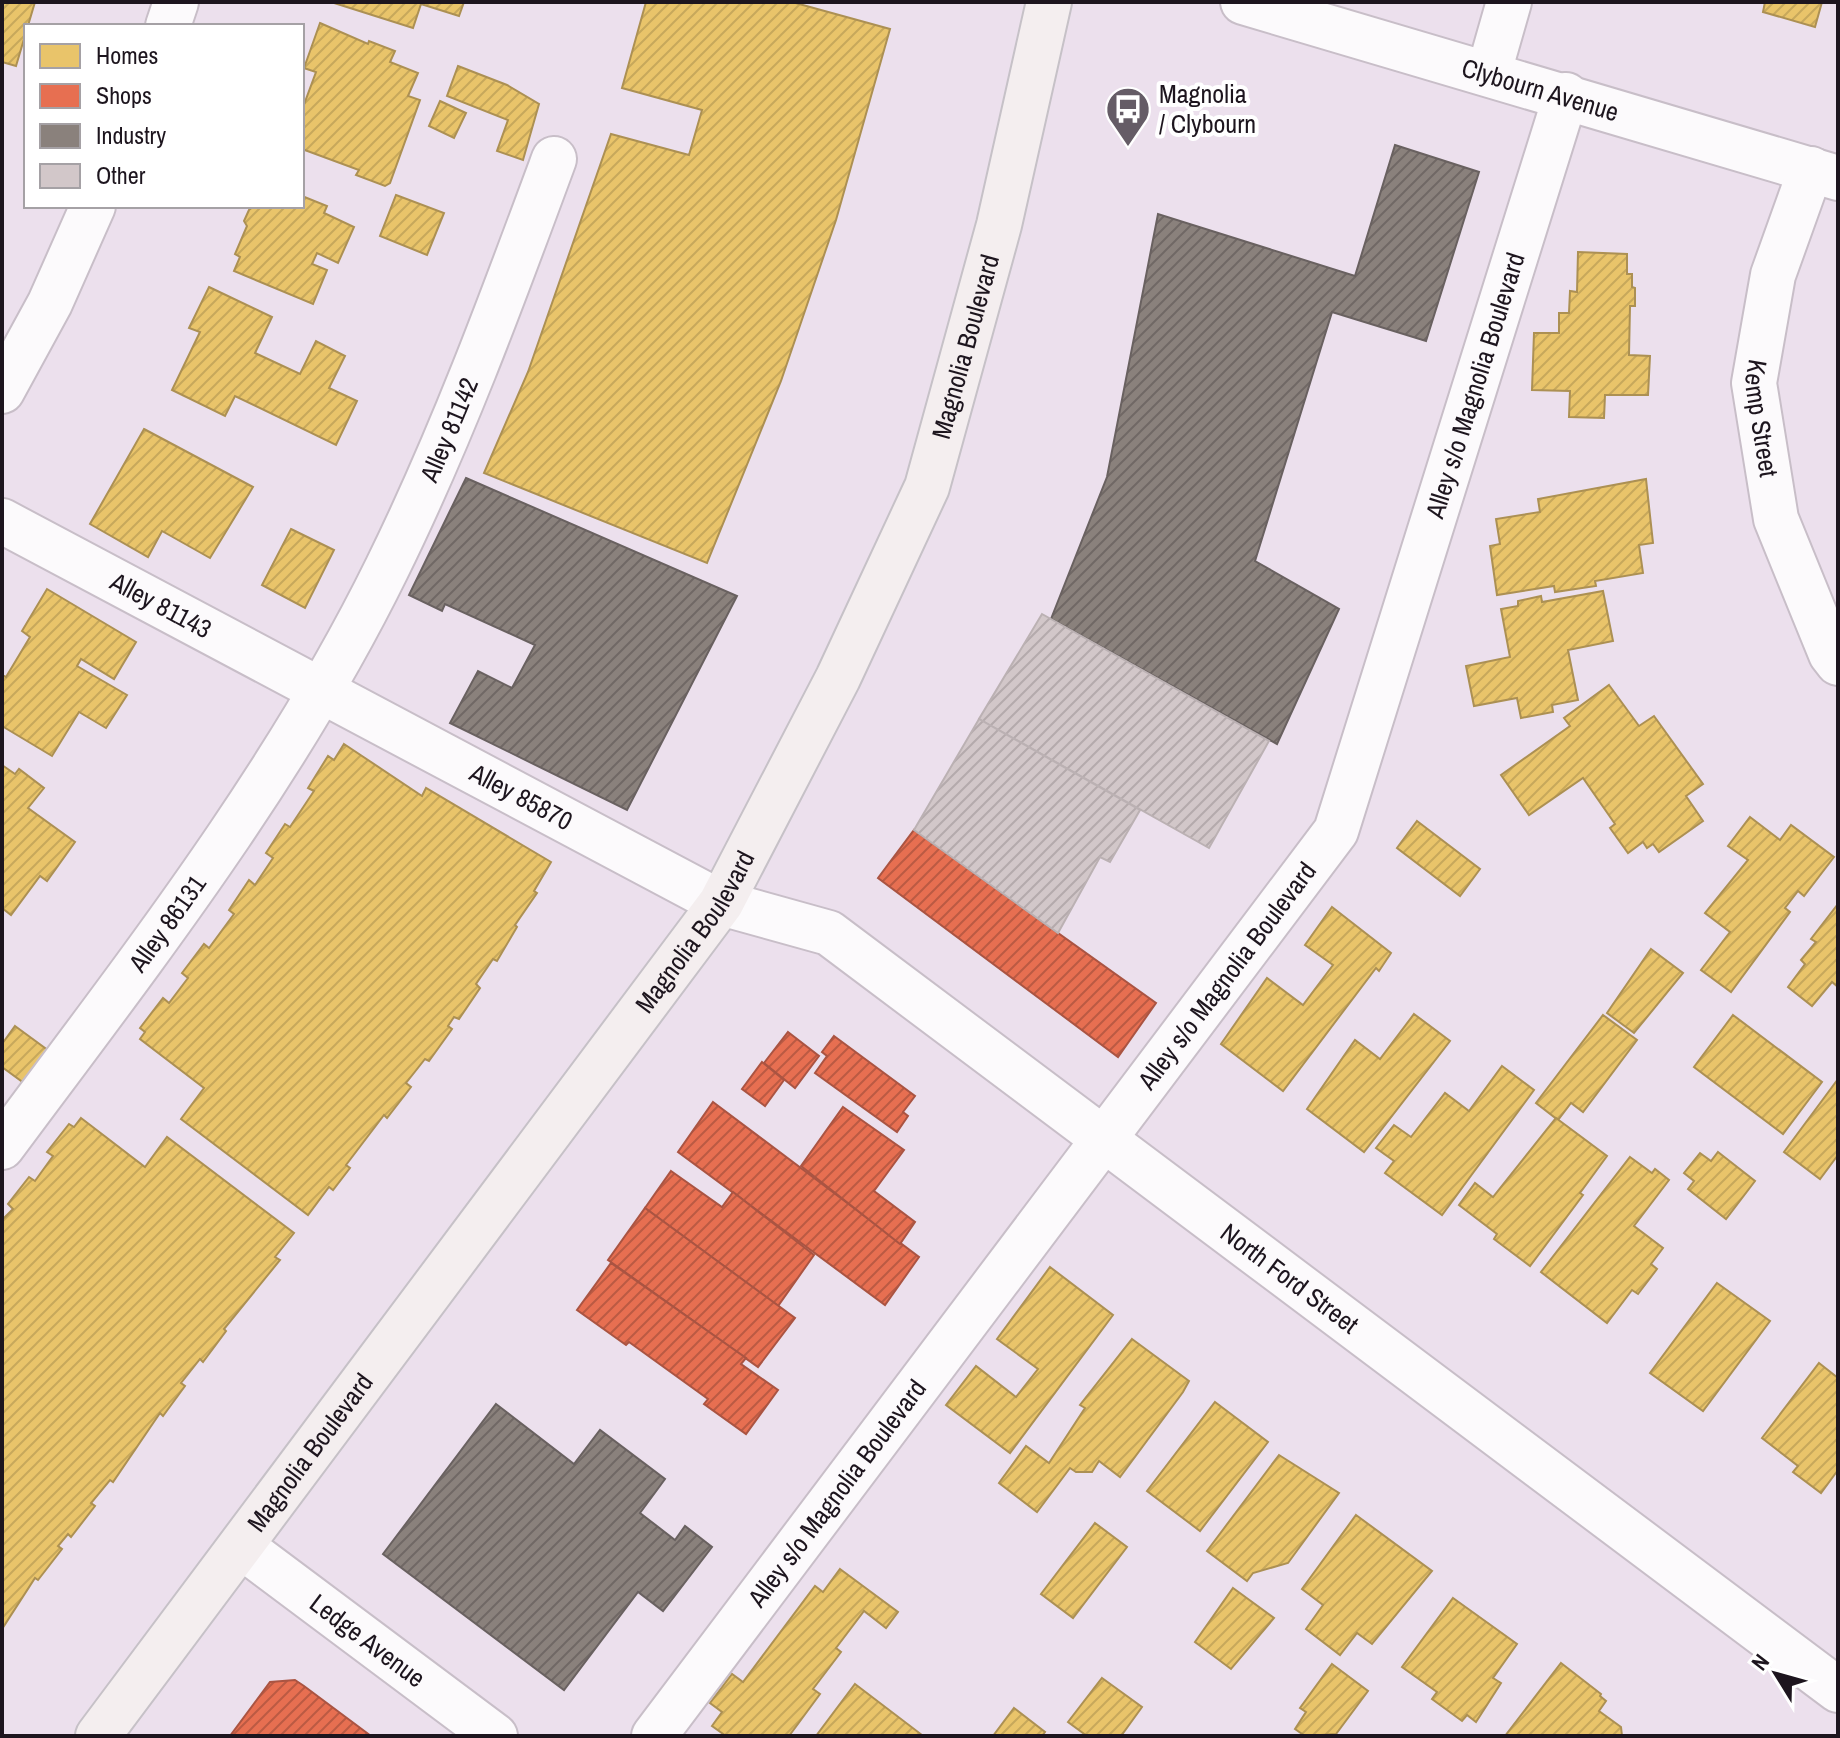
<svg xmlns="http://www.w3.org/2000/svg" width="1840" height="1738" viewBox="0 0 1840 1738" font-family="'Archivo Narrow',sans-serif">
  <style>
    .homes { fill: url(#homes-hatch); stroke: #ac9053; stroke-width: 2 }
    .shops { fill: url(#shops-hatch); stroke: #aa5442; stroke-width: 2 }
    .industry { fill: url(#industry-hatch); stroke: #696160; stroke-width: 2 }
    .building { fill: url(#building-hatch); stroke: #bbb1b3; stroke-width: 2 }
    .lines { fill: none; stroke-linecap: round; stroke-linejoin: round }
    .minor-casing { stroke: #c8bec8; stroke-width: 48 }
    .major-casing { stroke: #c6c1c7; stroke-width: 48 }
    .minor { stroke: #fcfafc; stroke-width: 44 }
    .major { stroke: #f4eeef; stroke-width: 44 }
    .labels { text-anchor: middle; stroke-width: 8; stroke-linejoin: round; paint-order: stroke }
    .street-label { font-size: 26px; fill: #1d151e; stroke: #fff }
    .poi-label { font-size: 26px; fill: #1d151e; stroke: #fff; text-anchor: start }
  </style>
  <defs>
    <pattern id="homes-hatch" width="6" height="6" patternUnits="userSpaceOnUse" patternTransform="scale(2)"><rect width="6" height="6" fill="#e9c46a"/><path d="M-1 1l2-2M0 6l6-6M5 7l2-2" fill="none" stroke="#c7a85b"/></pattern>
    <pattern id="shops-hatch" width="6" height="6" patternUnits="userSpaceOnUse" patternTransform="scale(2)"><rect width="6" height="6" fill="#e76f51"/><path d="M-1 1l2-2M0 6l6-6M5 7l2-2" fill="none" stroke="#bb5a43"/></pattern>
    <pattern id="industry-hatch" width="6" height="6" patternUnits="userSpaceOnUse" patternTransform="scale(2)"><rect width="6" height="6" fill="#8a817c"/><path d="M-1 1l2-2M0 6l6-6M5 7l2-2" fill="none" stroke="#706865"/></pattern>
    <pattern id="building-hatch" width="6" height="6" patternUnits="userSpaceOnUse" patternTransform="scale(2)"><rect width="6" height="6" fill="#d2c7c9"/><path d="M-1 1l2-2M0 6l6-6M5 7l2-2" fill="none" stroke="#b4aaac"/></pattern>
  </defs>
  <rect width="100%" height="100%" fill="#ece0ed"/>
  <g class="homes">
    <polygon points="2,2 35,2 16,66 2,62"/>
    <polygon points="331,2 464,2 459,16 421,4 413,28"/>
    <polygon points="646,2 792,2 890,29 836,220 781,381 707,563 484,473 528,372 611,134 689,155 702,110 622,88"/>
    <polygon points="1765,2 1822,2 1815,27 1763,12"/>
    <polygon points="320,23 368,44 369,41 395,51 390,62 418,73 408,96 420,100 390,183 385,186 356,175 359,170 302,149 302,110 316,72 304,68"/>
    <polygon points="458,66 507,85 539,104 523,160 497,151 508,120 447,96"/>
    <polygon points="440,101 466,113 454,138 429,126"/>
    <polygon points="396,195 444,213 427,255 380,236"/>
    <polygon points="302,196 327,206 324,213 354,227 338,263 317,253 312,264 327,270 313,304 234,271 240,257 235,254 247,226 244,221 249,210 254,206 302,206"/>
    <polygon points="1578,252 1627,254 1627,274 1632,274 1632,287 1635,288 1635,306 1630,306 1629,355 1650,356 1648,395 1605,395 1604,418 1569,417 1570,391 1532,390 1534,333 1559,333 1559,313 1569,313 1570,291 1577,292"/>
    <polygon points="209,287 272,317 255,353 300,374 316,341 345,356 329,388 357,401 336,445 235,396 225,416 172,390 200,332 189,328"/>
    <polygon points="144,429 253,487 210,558 162,531 148,557 90,524"/>
    <polygon points="1646,479 1653,543 1639,545 1643,573 1595,581 1596,586 1555,592 1554,586 1497,595 1490,546 1500,544 1496,519 1540,512 1538,499"/>
    <polygon points="291,529 334,550 305,608 262,585"/>
    <polygon points="47,589 136,642 114,679 81,659 77,666 127,695 106,728 79,712 52,756 2,726 2,675 6,677 30,637 22,631"/>
    <polygon points="1603,591 1613,641 1568,650 1578,700 1552,705 1553,712 1521,718 1517,698 1474,706 1466,666 1510,657 1501,609 1518,606 1518,601 1541,596 1542,602"/>
    <polygon points="1609,685 1639,726 1654,716 1703,784 1686,796 1703,821 1659,852 1653,844 1647,848 1643,842 1628,853 1610,828 1615,824 1583,778 1529,815 1501,775 1570,726 1564,718"/>
    <polygon points="344,744 422,796 426,788 551,862 534,891 537,893 515,925 517,927 497,961 493,959 476,984 480,988 459,1019 454,1017 448,1026 452,1029 429,1061 425,1059 406,1083 411,1087 387,1118 384,1115 346,1165 350,1168 333,1190 329,1187 308,1215 181,1119 204,1088 140,1039 145,1032 140,1028 163,998 169,1003 188,978 182,973 204,944 209,948 234,914 229,910 249,880 255,885 273,858 266,853 285,824 290,827 314,791 308,788 328,756 334,760"/>
    <polygon points="2,765 15,774 19,769 44,788 28,808 75,842 47,881 40,876 11,915 2,908"/>
    <polygon points="1750,817 1780,840 1791,825 1834,857 1804,896 1798,891 1785,908 1790,912 1731,992 1701,970 1730,932 1705,913 1748,860 1728,846"/>
    <polygon points="1417,821 1480,869 1460,896 1397,848"/>
    <polygon points="1838,904 1838,987 1832,982 1812,1006 1788,987 1805,964 1801,960 1816,942 1811,939"/>
    <polygon points="1332,907 1391,953 1379,971 1376,968 1283,1091 1221,1044 1267,978 1303,1005 1333,965 1305,945"/>
    <polygon points="1651,949 1683,973 1634,1033 1607,1013"/>
    <polygon points="1414,1014 1450,1041 1364,1152 1307,1109 1355,1040 1380,1059"/>
    <polygon points="1603,1015 1637,1040 1583,1112 1571,1103 1558,1120 1536,1103"/>
    <polygon points="1733,1015 1822,1082 1783,1134 1694,1067"/>
    <polygon points="15,1026 49,1051 24,1083 2,1067 2,1044"/>
    <polygon points="1502,1066 1534,1090 1442,1215 1385,1173 1394,1161 1376,1148 1394,1125 1411,1137 1445,1093 1469,1111"/>
    <polygon points="1838,1079 1838,1155 1820,1179 1784,1152"/>
    <polygon points="81,1118 145,1167 167,1137 294,1233 275,1257 280,1260 224,1329 226,1331 203,1362 200,1359 181,1383 185,1386 163,1416 160,1413 113,1482 110,1480 91,1503 95,1506 71,1537 68,1534 58,1546 62,1549 38,1580 35,1578 2,1629 2,1220 13,1209 8,1204 29,1177 35,1181 53,1156 47,1152 69,1124 74,1127"/>
    <polygon points="1556,1118 1607,1156 1580,1193 1583,1195 1530,1266 1494,1239 1497,1234 1459,1205 1475,1183 1493,1197"/>
    <polygon points="1718,1152 1755,1181 1726,1219 1688,1189 1694,1181 1684,1173 1700,1153 1711,1161"/>
    <polygon points="1630,1157 1652,1173 1655,1169 1669,1180 1634,1226 1663,1248 1651,1264 1657,1269 1638,1294 1632,1290 1607,1323 1541,1272"/>
    <polygon points="1050,1267 1113,1315 1010,1453 946,1405 976,1366 1016,1397 1038,1369 997,1339"/>
    <polygon points="1717,1283 1770,1321 1703,1411 1650,1373"/>
    <polygon points="1132,1339 1189,1381 1183,1392 1120,1477 1099,1461 1092,1472 1076,1472 1070,1468 1037,1512 999,1483 1026,1446 1049,1463 1085,1408 1080,1405"/>
    <polygon points="1819,1363 1838,1378 1838,1470 1821,1493 1793,1472 1798,1466 1762,1438"/>
    <polygon points="1215,1402 1268,1442 1200,1531 1147,1491"/>
    <polygon points="1279,1455 1339,1493 1288,1563 1253,1573 1247,1581 1207,1551"/>
    <polygon points="1356,1515 1432,1571 1372,1644 1357,1633 1340,1655 1306,1629 1323,1605 1302,1589"/>
    <polygon points="1095,1523 1127,1547 1073,1618 1041,1594"/>
    <polygon points="840,1569 898,1612 886,1628 864,1611 836,1648 841,1652 813,1689 820,1694 789,1736 726,1736 712,1726 722,1712 710,1703 732,1674 743,1682 815,1586 823,1592"/>
    <polygon points="1233,1588 1274,1618 1231,1669 1195,1642"/>
    <polygon points="1453,1598 1517,1644 1493,1678 1501,1683 1476,1722 1467,1715 1462,1721 1432,1699 1437,1692 1402,1667"/>
    <polygon points="1561,1663 1601,1694 1600,1696 1606,1701 1599,1711 1621,1727 1622,1736 1505,1736"/>
    <polygon points="1332,1664 1368,1691 1336,1734 1305,1736 1295,1729 1306,1712 1300,1708"/>
    <polygon points="1102,1678 1142,1707 1121,1736 1087,1736 1068,1722"/>
    <polygon points="855,1684 922,1735 921,1736 816,1736"/>
    <polygon points="1014,1708 1045,1732 1042,1736 993,1736"/>
  </g>
  <g class="shops">
    <polygon points="914,830 1156,1003 1118,1057 878,878"/>
    <polygon points="788,1032 819,1056 795,1088 764,1063"/>
    <polygon points="834,1036 915,1096 903,1112 908,1116 897,1132 815,1073 827,1056 822,1052"/>
    <polygon points="762,1062 784,1080 765,1106 742,1089"/>
    <polygon points="713,1102 919,1257 885,1305 678,1152"/>
    <polygon points="843,1107 904,1150 874,1191 915,1222 900,1244 801,1166"/>
    <polygon points="671,1171 722,1207 733,1192 814,1255 778,1306 645,1208"/>
    <polygon points="645,1208 795,1318 758,1367 608,1260"/>
    <polygon points="611,1263 746,1358 741,1364 778,1390 746,1434 704,1404 708,1399 629,1342 626,1345 577,1310"/>
    <polygon points="295,1680 304,1686 371,1736 230,1736 270,1682"/>
  </g>
  <g class="industry">
    <polygon points="1395,145 1479,172 1426,341 1332,312 1255,561 1339,609 1277,744 1051,619 1107,477 1158,214 1355,276"/>
    <polygon points="466,478 737,596 627,810 450,723 478,671 512,688 535,645 445,604 442,611 409,595"/>
    <polygon points="496,1404 574,1464 600,1430 665,1479 640,1513 675,1540 685,1526 712,1547 663,1611 638,1592 564,1690 383,1554"/>
  </g>
  <g class="building">
    <polygon points="1042,614 1269,741 1209,848 979,719"/>
    <polygon points="979,719 1140,810 1110,862 1100,857 1058,933 914,830"/>
  </g>
  <g class="lines">
    <g class="minor-casing">
      <g id="minor">
        <path id="s1" d="M1243,2L1838,178"/>
        <polyline points="168,26 176,2"/>
        <polyline points="1489,72 1509,2"/>
        <path id="s2" d="M1811,169L1773,275L1754,383L1776,519L1831,654L1838,663"/>
        <polyline points="2,391 50,303 93,206"/>
        <path id="s3" d="M2,521L721,903L829,933L1838,1690"/>
        <path id="s4" d="M2,1147C141,960 284,778 387,568C452,436 503,297 554,159"/>
        <path id="s5" d="M241,1546L495,1736"/>
        <path id="s6" d="M654,1736L1336,831L1566,95"/>
      </g>
    </g>
    <g class="major-casing">
      <g id="major">
        <path id="s7" d="M98,1736L721,903L838,678L927,487L999,225L1049,2"/>
      </g>
    </g>
    <use href="#minor" class="minor"/>
    <use href="#major" class="major"/>
  </g>
  <defs>
    <g id="bus-pin" transform="scale(2.3)"><path d="M0 17L-7.5 6A9.5 9.5 0 1 1 7.5 6Z" fill="#655c66" stroke="#fff"/><path d="M-5-6H5V4H4V6H2V4H-2V6H-4V4H-5ZM-3.5-4V0h7V-4ZM-3.5 1.2v1.5H-2V1.2ZM2 1.2v1.5H3.5V1.2Z" fill="#fff"/></g>
  </defs>
  <g fill-rule="evenodd">
    <use href="#bus-pin" x="1128" y="109"/>
  </g>
  <g class="labels">
    <g class="street-label">
      <text dy="9" stroke="none"><textPath href="#s1" startOffset="310">Clybourn Avenue</textPath></text>
      <text dy="9" stroke="none"><textPath href="#s7" startOffset="1650">Magnolia Boulevard</textPath></text>
      <text dy="9" stroke="none"><textPath href="#s6" startOffset="1600">Alley s/o Magnolia Boulevard</textPath></text>
      <text dy="9" stroke="none"><textPath href="#s2" startOffset="258">Kemp Street</textPath></text>
      <text dy="9" stroke="none"><textPath href="#s4" startOffset="848">Alley 81142</textPath></text>
      <text dy="9" stroke="none"><textPath href="#s3" startOffset="180">Alley 81143</textPath></text>
      <text dy="9" stroke="none"><textPath href="#s3" startOffset="588">Alley 85870</textPath></text>
      <text dy="9" stroke="none"><textPath href="#s4" startOffset="278">Alley 86131</textPath></text>
      <text dy="9" stroke="none"><textPath href="#s7" startOffset="1002">Magnolia Boulevard</textPath></text>
      <text dy="9" stroke="none"><textPath href="#s6" startOffset="952">Alley s/o Magnolia Boulevard</textPath></text>
      <text dy="9" stroke="none"><textPath href="#s3" startOffset="1502">North Ford Street</textPath></text>
      <text dy="9" stroke="none"><textPath href="#s7" startOffset="354">Magnolia Boulevard</textPath></text>
      <text dy="9" stroke="none"><textPath href="#s6" startOffset="304">Alley s/o Magnolia Boulevard</textPath></text>
      <text dy="9" stroke="none"><textPath href="#s5" startOffset="158">Ledge Avenue</textPath></text>
    </g>
    <g class="poi-label">
      <text x="1159" y="103">Magnolia<tspan x="1159" dy="30">/ Clybourn</tspan></text>
    </g>
  </g>
  <rect width="1840" height="1738" fill="none" stroke="#1d151e" stroke-width="8"/>
  <rect x="24" y="24" width="280" height="184" fill="#ffffff" stroke="#a5a1a5" stroke-width="2"/>
  <rect x="40" y="44" width="40" height="24" fill="#e9c46a" stroke="#a5a1a5" stroke-width="2"/>
  <text x="96" y="64" font-size="24" fill="#1d151e">Homes</text>
  <rect x="40" y="84" width="40" height="24" fill="#e76f51" stroke="#a5a1a5" stroke-width="2"/>
  <text x="96" y="104" font-size="24" fill="#1d151e">Shops</text>
  <rect x="40" y="124" width="40" height="24" fill="#8a817c" stroke="#a5a1a5" stroke-width="2"/>
  <text x="96" y="144" font-size="24" fill="#1d151e">Industry</text>
  <rect x="40" y="164" width="40" height="24" fill="#d2c7c9" stroke="#a5a1a5" stroke-width="2"/>
  <text x="96" y="184" font-size="24" fill="#1d151e">Other</text>
  <g transform="translate(1776 1674) rotate(307)" stroke="#ffffff" stroke-width="6" paint-order="stroke">
  <path d="M0-6L14 30L0 20L-14 30Z" fill="#1d151e"/>
  <text y="-12" font-size="22" font-weight="bold" text-anchor="middle" fill="#1d151e">N</text>
  </g>
</svg>
